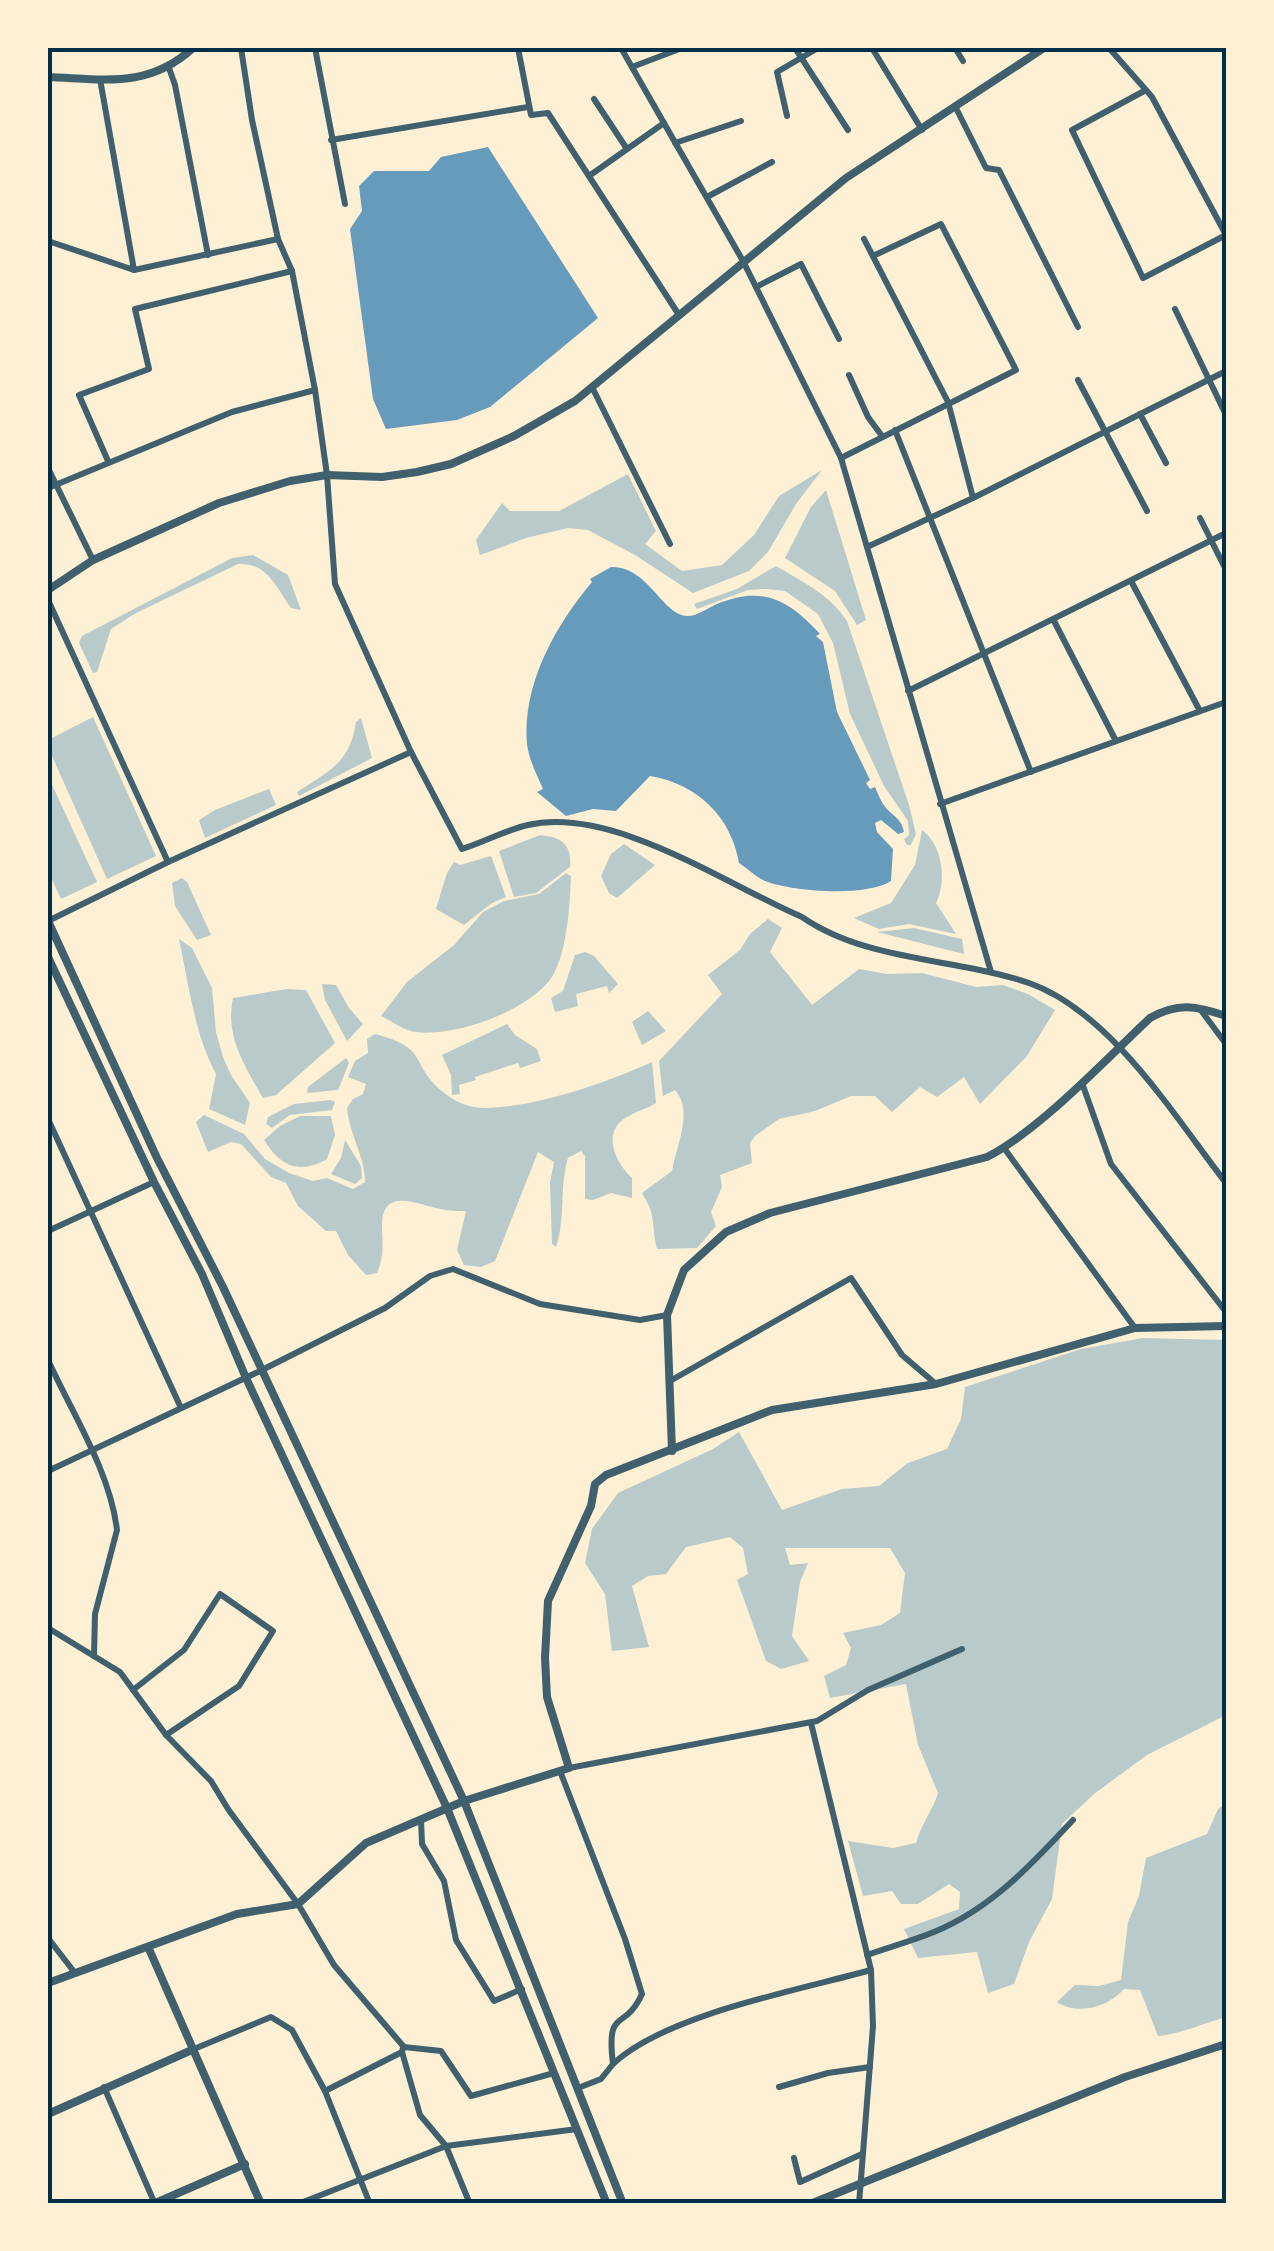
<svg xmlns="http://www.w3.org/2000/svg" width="1274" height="2251" viewBox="0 0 1274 2251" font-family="'Titillium Web',sans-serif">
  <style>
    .green { fill: #b9caca }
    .water { fill: #669bbc }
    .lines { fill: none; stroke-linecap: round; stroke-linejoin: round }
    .minor { stroke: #3f606c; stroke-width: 6 }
    .tertiary { stroke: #3f606c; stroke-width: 8 }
    .neatline { fill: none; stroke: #003049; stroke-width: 4 }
  </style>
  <rect width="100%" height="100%" fill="#fdf0d5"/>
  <g class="green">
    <polygon points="822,470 796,504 768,552 749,571 693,593 635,555 588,530 568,528 526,538 480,555 476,540 502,503 510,511 559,511 628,474 656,531 645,544 682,571 722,565 754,535 779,496"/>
    <polygon points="826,490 866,620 857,625 835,591 785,558 811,507"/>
    <path d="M253,555L288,575L301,610L291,608C275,586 268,563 238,564L136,613L111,629L97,672L93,673L79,643L82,636L232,558Z"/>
    <path d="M776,566C804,583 828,593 847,621L909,805L916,834L911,845H907L904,839L909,835L908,821L884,786L850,714L833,643L818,614L785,591L766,589L748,590L697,609L694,604L737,589Z"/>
    <polygon points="93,717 156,856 107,879 48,747 48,740"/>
    <path d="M361,718L372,758L299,796L297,792C329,771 350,763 356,722Z"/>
    <polygon points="48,776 97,882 61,899 48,871"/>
    <polygon points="269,789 276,805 205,838 199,820 215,810"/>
    <path d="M922,830C943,845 947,882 936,903L956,934L909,924L879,929L854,918L891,903L915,865Z"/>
    <path d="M540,835C561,837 572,844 570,867L536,893L514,897L499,851Z"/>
    <polygon points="624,844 655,865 617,898 609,893 601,876 611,854"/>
    <polygon points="491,856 506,897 492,903 464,925 436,909 447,873 454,862 460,865"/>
    <path d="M566,873L571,876C570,904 567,959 549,981C524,1012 455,1037 416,1032C405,1031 391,1021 381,1016L407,982L454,945L483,912L504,901L539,894Z"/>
    <polygon points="182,878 187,882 211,935 197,940 175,906 172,883"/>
    <path d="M768,919L782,928L770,952L812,1005L859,969L887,974L922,973L976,987L1003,985L1028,994L1055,1010L1027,1056L980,1104L964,1077L937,1097L920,1087L892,1112L875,1096H851L815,1111L779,1119L755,1136L750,1143L752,1163L720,1175L722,1187L711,1212L716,1226L697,1248L657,1249C651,1224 657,1217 642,1193L672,1171C676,1146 694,1111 675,1090L663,1096L659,1061L722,994L708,975L740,950L750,934Z"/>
    <polygon points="914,928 962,939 964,954 877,932"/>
    <path d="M179,939L192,948L212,988L216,1032L223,1057L231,1075L250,1103L245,1125L209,1109L216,1074C194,1033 189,985 179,939Z"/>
    <polygon points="585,952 594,956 618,984 609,993 607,986 576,994 578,1006 555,1012 551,998 563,991 575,955"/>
    <polygon points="322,984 336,985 349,1008 363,1024 347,1041 325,1000"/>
    <path d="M287,989L306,990L335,1043L276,1095L263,1098C244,1065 225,1036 233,998Z"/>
    <polygon points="648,1011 666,1031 642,1045 632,1022"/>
    <polygon points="507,1024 515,1035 537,1049 541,1061 520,1068 518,1063 475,1077 476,1080 459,1085 460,1094 452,1095 451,1075 442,1055"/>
    <path d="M375,1034C430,1048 409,1064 443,1092C455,1102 469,1108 486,1108C536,1107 606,1083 652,1062L656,1103C647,1109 636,1111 627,1117C601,1131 615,1163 632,1178V1198L611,1193L593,1200L585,1199V1156L581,1151L568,1158C559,1188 566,1217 556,1247L552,1244L550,1183L554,1162L538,1152L495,1261L481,1267L464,1265L457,1250L466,1211C457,1211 449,1211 441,1209C421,1206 383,1185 382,1224C382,1243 385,1255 377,1273L366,1275L348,1255L336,1231H326L298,1206L286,1183L271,1177L241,1144L231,1142L208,1152L196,1122L204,1115L244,1134L265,1159L289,1173L313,1181L327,1178L353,1189L365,1182C365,1156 349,1134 347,1108L353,1099L363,1094L366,1084L348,1077L355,1061L368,1053L367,1039Z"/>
    <polygon points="346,1058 349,1063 338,1090 307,1093 308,1087"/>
    <polygon points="331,1100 335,1102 332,1110 290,1115 272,1128 266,1124 268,1117 294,1104"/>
    <path d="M300,1116H331L335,1135L327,1159C299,1175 280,1166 264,1140L280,1126Z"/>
    <polygon points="345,1140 361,1166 362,1178 355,1184 331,1174 341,1158"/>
    <path d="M1143,1338L1226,1340V1715L1147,1755L1094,1794L1062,1824L1052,1899L1029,1942L1014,1984L988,1993L977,1952L918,1958L904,1929L959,1909L960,1892L949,1884L918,1904H901L892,1891L863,1896L848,1841L893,1848L916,1843C922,1822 932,1812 938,1793L918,1745L906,1684L830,1698L824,1676L846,1665L851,1648L843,1633L881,1625L900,1613L905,1573L890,1548H785L790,1565L808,1563L800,1582L792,1636L809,1661L781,1669L766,1661L737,1580L748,1574L743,1548L730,1537L686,1547L666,1574L648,1576L632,1586L649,1647L612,1651L605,1594L585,1563L592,1529L618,1493L713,1449L739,1432L782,1510L842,1489L879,1486L908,1463L947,1449L961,1419L965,1387L1081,1349Z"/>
    <path d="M1226,1803V2017C1204,2023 1181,2034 1158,2036L1140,1990L1124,1989C1108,2007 1078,2016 1057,2002L1075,1985L1099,1986L1121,1980L1128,1922L1139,1896L1146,1858L1207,1834L1218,1809Z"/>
  </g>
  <g class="water">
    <polygon points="488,147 598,318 490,407 457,420 386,429 373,399 350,229 362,211 359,186 374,171 429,171 441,157"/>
    <path d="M611,567C649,566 662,616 688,616C697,616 708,608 717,604C762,585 789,600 820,634L816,636L823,642L837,712L870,780L866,783L870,789L875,787C878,794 881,802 886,808C894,817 901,818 904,832L898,834L881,820L875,823L877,832L893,849L891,881C866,897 793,892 765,881C756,877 747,868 739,863C731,816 697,784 650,776L616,811L593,809L566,816L537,792L543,789C537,775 529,760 527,744C522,686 554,627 592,582L590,579Z"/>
  </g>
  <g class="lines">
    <g class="minor">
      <path d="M241,48L252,120L278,239L292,271L315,390L327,475L335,584L411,752L462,849C484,842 506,830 528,825C613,806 725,884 802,917C867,962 956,958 1029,983C1111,1012 1174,1116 1226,1183"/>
      <polyline points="315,48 345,204"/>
      <polyline points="518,48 531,115 548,113 679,315"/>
      <polyline points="621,48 743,261 841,458 991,972"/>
      <polyline points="795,48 848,130"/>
      <polyline points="872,48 922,130"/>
      <polyline points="955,48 963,61"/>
      <polyline points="1109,48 1146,90 1152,97 1226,235 1143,278 1072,130 1146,90"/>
      <polyline points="1225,48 1226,48"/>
      <polyline points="632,67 682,48"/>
      <polyline points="169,68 175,85 208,255"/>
      <polyline points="100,79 134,270"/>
      <polyline points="594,99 627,149"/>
      <polyline points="955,106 986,168 999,170 1078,327"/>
      <polyline points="787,116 777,72 818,48"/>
      <polyline points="331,140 528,107"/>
      <polyline points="675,143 741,121"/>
      <polyline points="589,176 664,123"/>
      <polyline points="707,197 772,162"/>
      <polyline points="864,239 948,402 973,498"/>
      <polyline points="48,241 134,270 278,239"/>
      <polyline points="756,287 801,264 839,339"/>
      <polyline points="1175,309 1226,415"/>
      <polyline points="849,375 868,417 882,436"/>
      <polyline points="1078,380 1147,511"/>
      <polyline points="592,387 670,544"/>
      <polyline points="1140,414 1166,463"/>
      <polyline points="895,430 1031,772"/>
      <polyline points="841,458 1016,370 941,224 873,256"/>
      <polyline points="108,461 79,395 149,369 135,309 292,271"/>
      <polyline points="48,468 93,560"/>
      <polyline points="48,488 232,412 315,390"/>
      <polyline points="1200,518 1226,570"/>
      <polyline points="867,547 973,498 1226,371"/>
      <polyline points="1131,581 1200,711"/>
      <polyline points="48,600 168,862"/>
      <polyline points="1054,621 1116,741"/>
      <polyline points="908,691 1226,533"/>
      <polyline points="940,804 1226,702"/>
      <polyline points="48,921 168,862 411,752"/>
      <polyline points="1200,1009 1226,1044"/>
      <polyline points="1082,1083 1111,1164 1226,1312"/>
      <polyline points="48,1119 181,1408"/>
      <polyline points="1004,1148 1135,1328"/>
      <polyline points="48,1231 154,1182"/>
      <path d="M48,1360C72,1413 110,1471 117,1530L95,1614L94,1656"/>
      <polyline points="670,1381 851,1278 902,1355 936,1384"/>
      <polyline points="48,1471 260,1371 385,1308 430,1276 453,1269 540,1304 640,1320 667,1315"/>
      <polyline points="48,1628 120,1672 166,1735 211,1781 228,1809 298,1904 334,1965 404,2047 441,2051 471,2096 554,2073"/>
      <polyline points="133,1690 184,1650 220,1594 273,1631 239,1686 166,1735"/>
      <polyline points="811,1723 871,1970 873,2026 859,2204"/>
      <polyline points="569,1768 817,1721 868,1690 962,1649"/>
      <path d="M560,1771L625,1939L642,1994C624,2033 606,2006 613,2064L601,2079L578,2088"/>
      <polyline points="421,1819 422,1844 444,1881 456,1940 494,2001 522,1989"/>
      <polyline points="48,1938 75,1973"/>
      <path d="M867,1955C889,1947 912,1941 934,1932C991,1909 1032,1864 1073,1820"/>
      <polyline points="194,2049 271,2017 292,2030 325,2091 370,2204"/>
      <polyline points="402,2052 420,2115 446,2146 470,2204"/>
      <path d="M614,2063C668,2014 799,1990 871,1970"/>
      <polyline points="104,2087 155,2204"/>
      <polyline points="779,2087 828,2073 870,2067"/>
      <polyline points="325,2091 402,2052 403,2048"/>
      <polyline points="794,2158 800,2182 862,2154"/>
      <polyline points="298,2204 446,2146 577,2129"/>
    </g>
    <g class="tertiary">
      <path d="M48,77C104,79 148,89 193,48"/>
      <polyline points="48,590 93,560 219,503 290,481 327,475 382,477 417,472 451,464 514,436 575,401 846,178 1044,48"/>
      <polyline points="48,921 157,1158 223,1287 464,1801 623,2204"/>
      <polyline points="48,957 154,1182 202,1274 246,1378 447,1808 607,2204"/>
      <path d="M672,1451L667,1315L684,1270L726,1232L770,1213L987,1157C1040,1130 1105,1060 1150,1018C1178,1002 1197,1006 1226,1016"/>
      <polyline points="149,1949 261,2204"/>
      <polyline points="48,1983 237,1914 298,1904 366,1843 464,1801 569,1768 547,1697 545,1658 548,1601 591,1506 595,1484 606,1475 772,1410 936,1384 1135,1328 1226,1326"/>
      <polyline points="48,2114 194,2049"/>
      <polyline points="153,2204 245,2164"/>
      <polyline points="810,2204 1125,2077 1226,2044"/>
    </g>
  </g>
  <rect width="1274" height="2251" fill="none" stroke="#fdf0d5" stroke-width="100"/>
  <rect x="50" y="50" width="1174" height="2151" class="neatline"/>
</svg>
